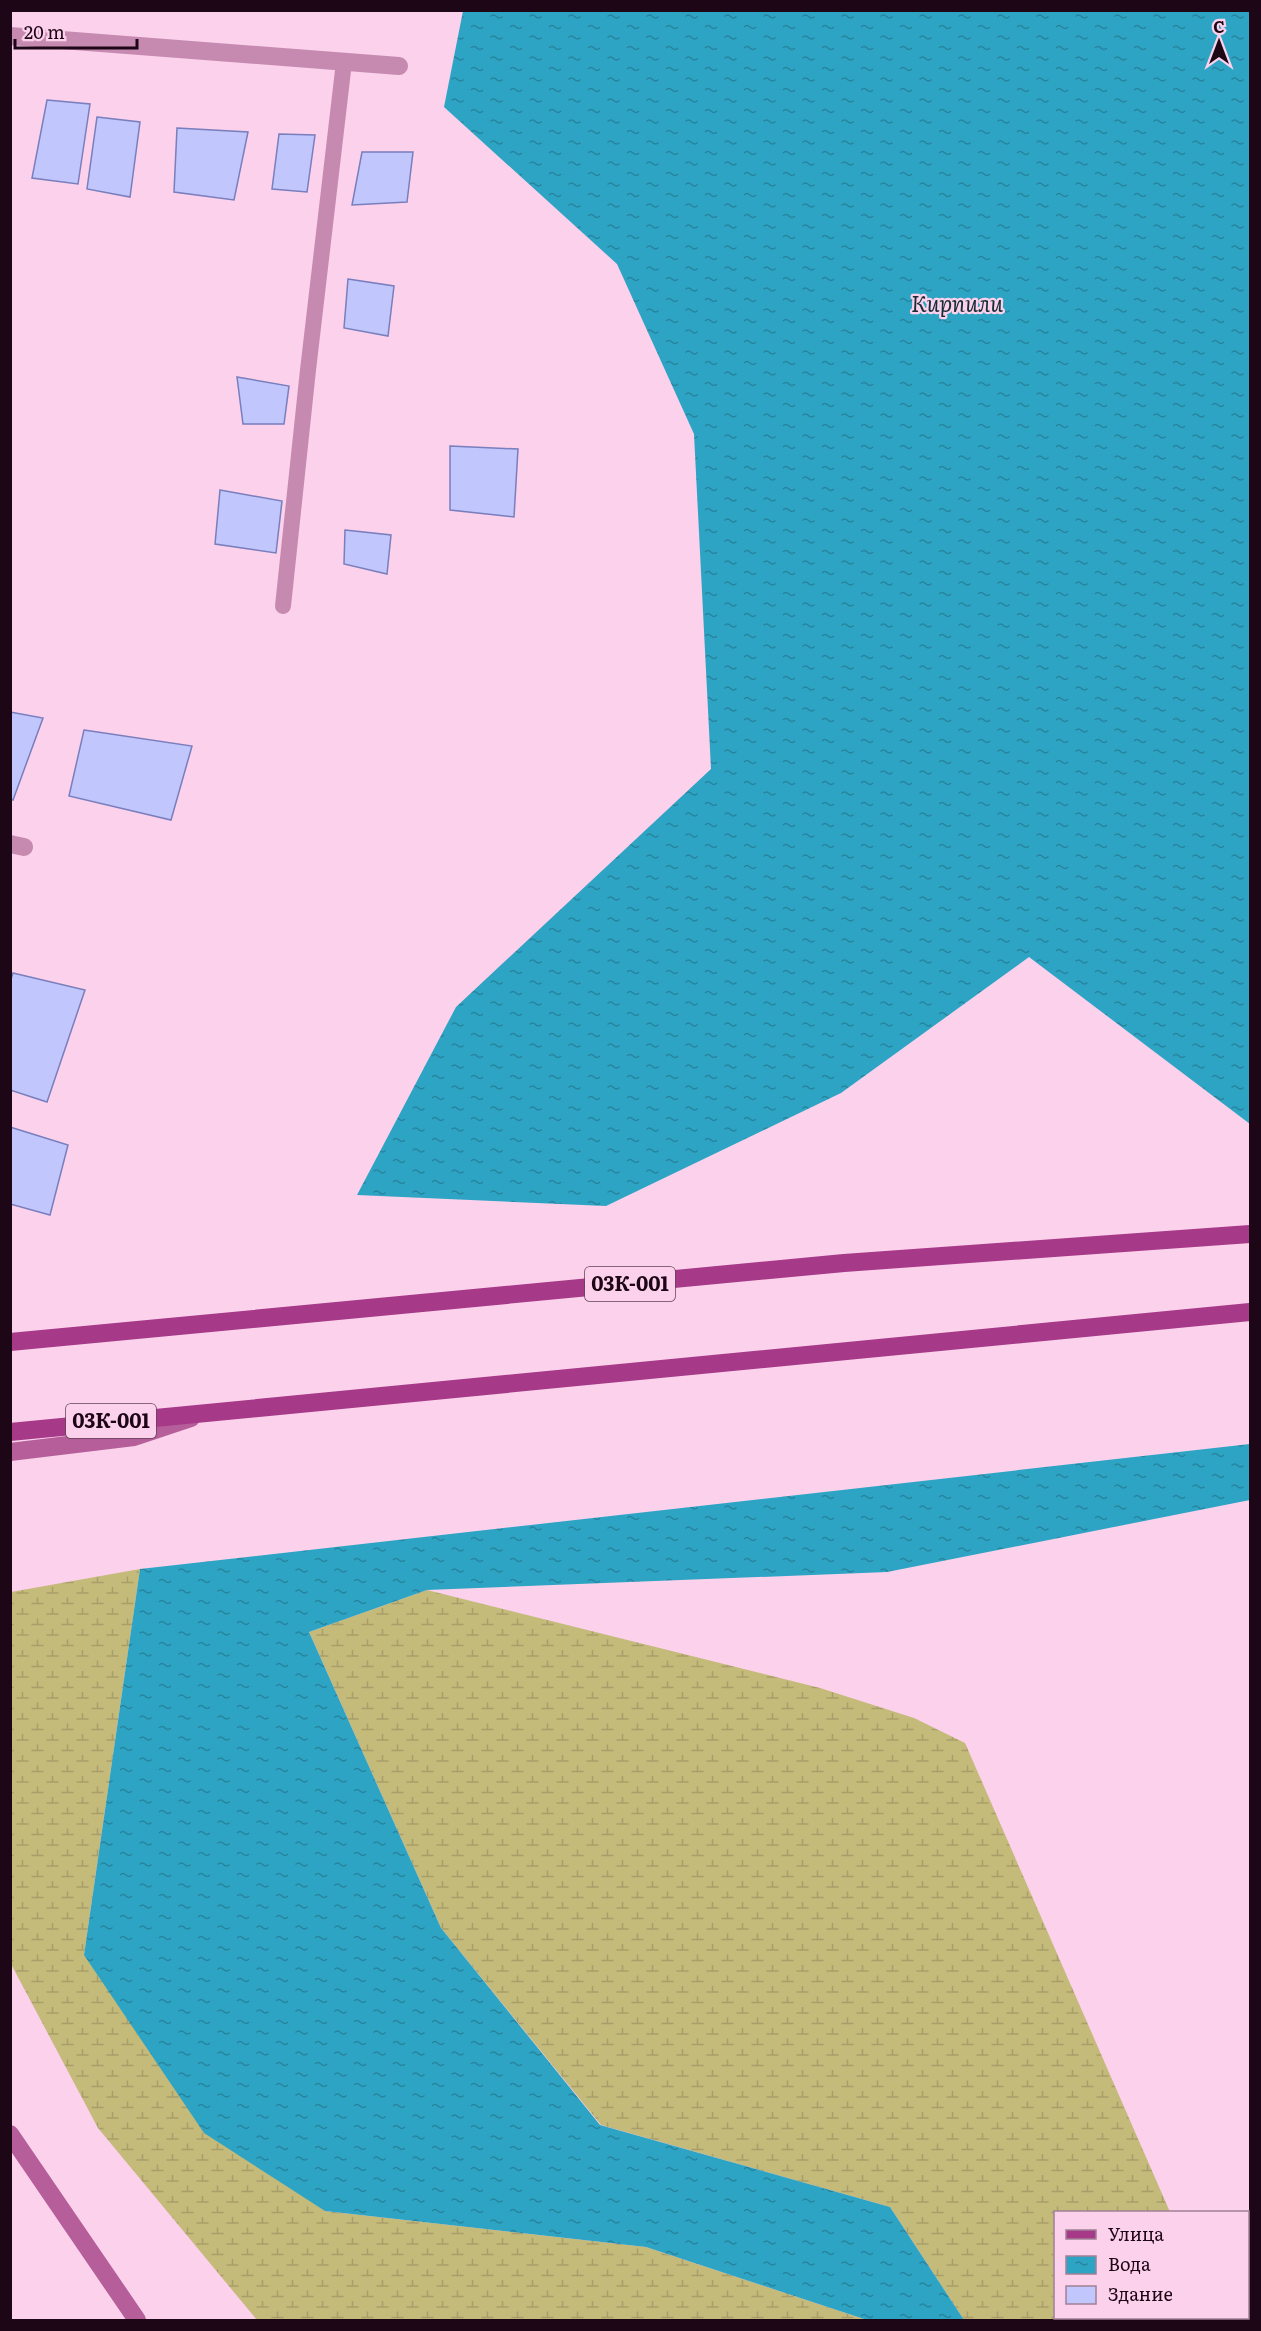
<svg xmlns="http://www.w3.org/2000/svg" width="1261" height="2331" viewBox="0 0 1261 2331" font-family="Literata,serif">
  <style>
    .wetland { fill: url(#wetland-marsh) }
    .water { fill: url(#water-ripples) }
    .building { fill: #c1c6fc; stroke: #797ebd; stroke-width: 1.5 }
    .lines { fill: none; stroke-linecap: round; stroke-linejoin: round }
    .lane { stroke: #c68ab1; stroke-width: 16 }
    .street { stroke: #c68ab1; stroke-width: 18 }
    .secondary { stroke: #b55e9a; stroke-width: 18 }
    .primary { stroke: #a63988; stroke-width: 18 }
    .labels { text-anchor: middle; stroke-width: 4.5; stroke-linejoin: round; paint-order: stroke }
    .shield { fill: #fbd1eb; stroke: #604356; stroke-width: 1.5 }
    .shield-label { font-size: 20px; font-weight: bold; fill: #1d0616 }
    .water-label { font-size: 22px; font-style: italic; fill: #152e36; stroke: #fbd1eb }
  </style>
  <defs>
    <pattern id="wetland-marsh" width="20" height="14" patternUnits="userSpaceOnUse" patternTransform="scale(1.5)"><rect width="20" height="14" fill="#c4ba7a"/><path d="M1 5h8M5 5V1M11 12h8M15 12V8" fill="none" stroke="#a89e69"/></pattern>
    <pattern id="water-ripples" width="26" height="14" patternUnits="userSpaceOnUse" patternTransform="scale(1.5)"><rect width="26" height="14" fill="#2da4c4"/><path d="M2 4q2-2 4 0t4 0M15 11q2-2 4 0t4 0" fill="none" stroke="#26849e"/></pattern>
  </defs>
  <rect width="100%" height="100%" fill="#fbd1eb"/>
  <g class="wetland">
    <polygon points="140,1569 84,1955 325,2211 646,2247 867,2320 257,2320 98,2128 11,1964 11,1592"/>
    <polygon points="427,1590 820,1688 914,1718 965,1743 1170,2212 1056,2212 1056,2318 1216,2318 1217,2320 964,2320 890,2207 601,2125 441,1928 309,1632"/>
  </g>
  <g class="water">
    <polygon points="463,11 1250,11 1250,1124 1029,957 841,1093 606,1206 357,1195 456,1007 711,769 694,434 617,264 444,107"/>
    <polygon points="1250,1444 1250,1500 887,1572 427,1590 309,1632 441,1928 600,2125 890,2207 964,2320 867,2320 646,2247 325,2211 204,2133 84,1955 140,1569"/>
  </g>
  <g class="building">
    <polygon points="47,100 90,104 78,184 32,178"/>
    <polygon points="97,117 140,122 130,197 87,189"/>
    <polygon points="177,128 248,132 234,200 174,192"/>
    <polygon points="279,134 315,135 307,192 272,189"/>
    <polygon points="362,152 413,152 407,202 352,205"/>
    <polygon points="348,279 394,286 388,336 344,328"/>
    <polygon points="237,377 289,386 284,424 243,424"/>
    <polygon points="450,446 518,449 514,517 450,510"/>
    <polygon points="220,490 282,501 276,553 215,544"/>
    <polygon points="345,530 391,535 387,574 344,564"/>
    <polygon points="10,712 43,718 13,800 10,799"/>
    <polygon points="84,730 192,746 171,820 69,796"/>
    <polygon points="13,973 85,990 47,1102 10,1090 10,982"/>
    <polygon points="10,1127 68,1145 50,1215 10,1204"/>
  </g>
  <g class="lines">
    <polyline class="lane" points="283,606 308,370 344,62"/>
    <g class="street">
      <polyline points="10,36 399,66"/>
      <polyline points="10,844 24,847"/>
    </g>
    <g class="secondary">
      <polyline points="10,1452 134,1437 191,1418"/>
      <polyline points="10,2134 137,2320"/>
    </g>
    <g class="primary">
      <polyline points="10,1342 844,1263 1250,1234"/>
      <polyline points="10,1432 1250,1312"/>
    </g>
  </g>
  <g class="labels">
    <g class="shield">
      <rect x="585" y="1267" width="90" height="34" rx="4.5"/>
      <rect x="66" y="1404" width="90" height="34" rx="4.5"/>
    </g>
    <g class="shield-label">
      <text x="630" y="1291">03К-001</text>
      <text x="111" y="1428">03К-001</text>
    </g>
    <g class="water-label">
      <text x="957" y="312">Кирпили</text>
    </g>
  </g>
  <rect width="1261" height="2331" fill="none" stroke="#1d0616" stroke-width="24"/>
  <rect x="1054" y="2211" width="195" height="108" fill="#fbd1eb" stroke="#a28096" stroke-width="1.5"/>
  <rect x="1066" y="2230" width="30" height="9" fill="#a63988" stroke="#a28096" stroke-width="1.5"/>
  <text x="1108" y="2241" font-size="18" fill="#1d0616">Улица</text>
  <rect x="1066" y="2256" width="30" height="18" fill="url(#water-ripples)" stroke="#a28096" stroke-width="1.5"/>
  <text x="1108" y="2271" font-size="18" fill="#1d0616">Вода</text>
  <rect x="1066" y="2286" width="30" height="18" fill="#c1c6fc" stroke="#a28096" stroke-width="1.5"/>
  <text x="1108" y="2301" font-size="18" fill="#1d0616">Здание</text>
  <g transform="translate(1219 42)" stroke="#fbd1eb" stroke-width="4.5" paint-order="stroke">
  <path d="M0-4.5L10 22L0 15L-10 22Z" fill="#1d0616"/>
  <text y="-9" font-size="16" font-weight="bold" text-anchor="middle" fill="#1d0616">С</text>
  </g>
  <path d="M15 39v9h122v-9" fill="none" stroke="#1d0616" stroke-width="3"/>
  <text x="24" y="39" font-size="18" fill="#1d0616" stroke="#fbd1eb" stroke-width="4.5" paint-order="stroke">20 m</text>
</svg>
